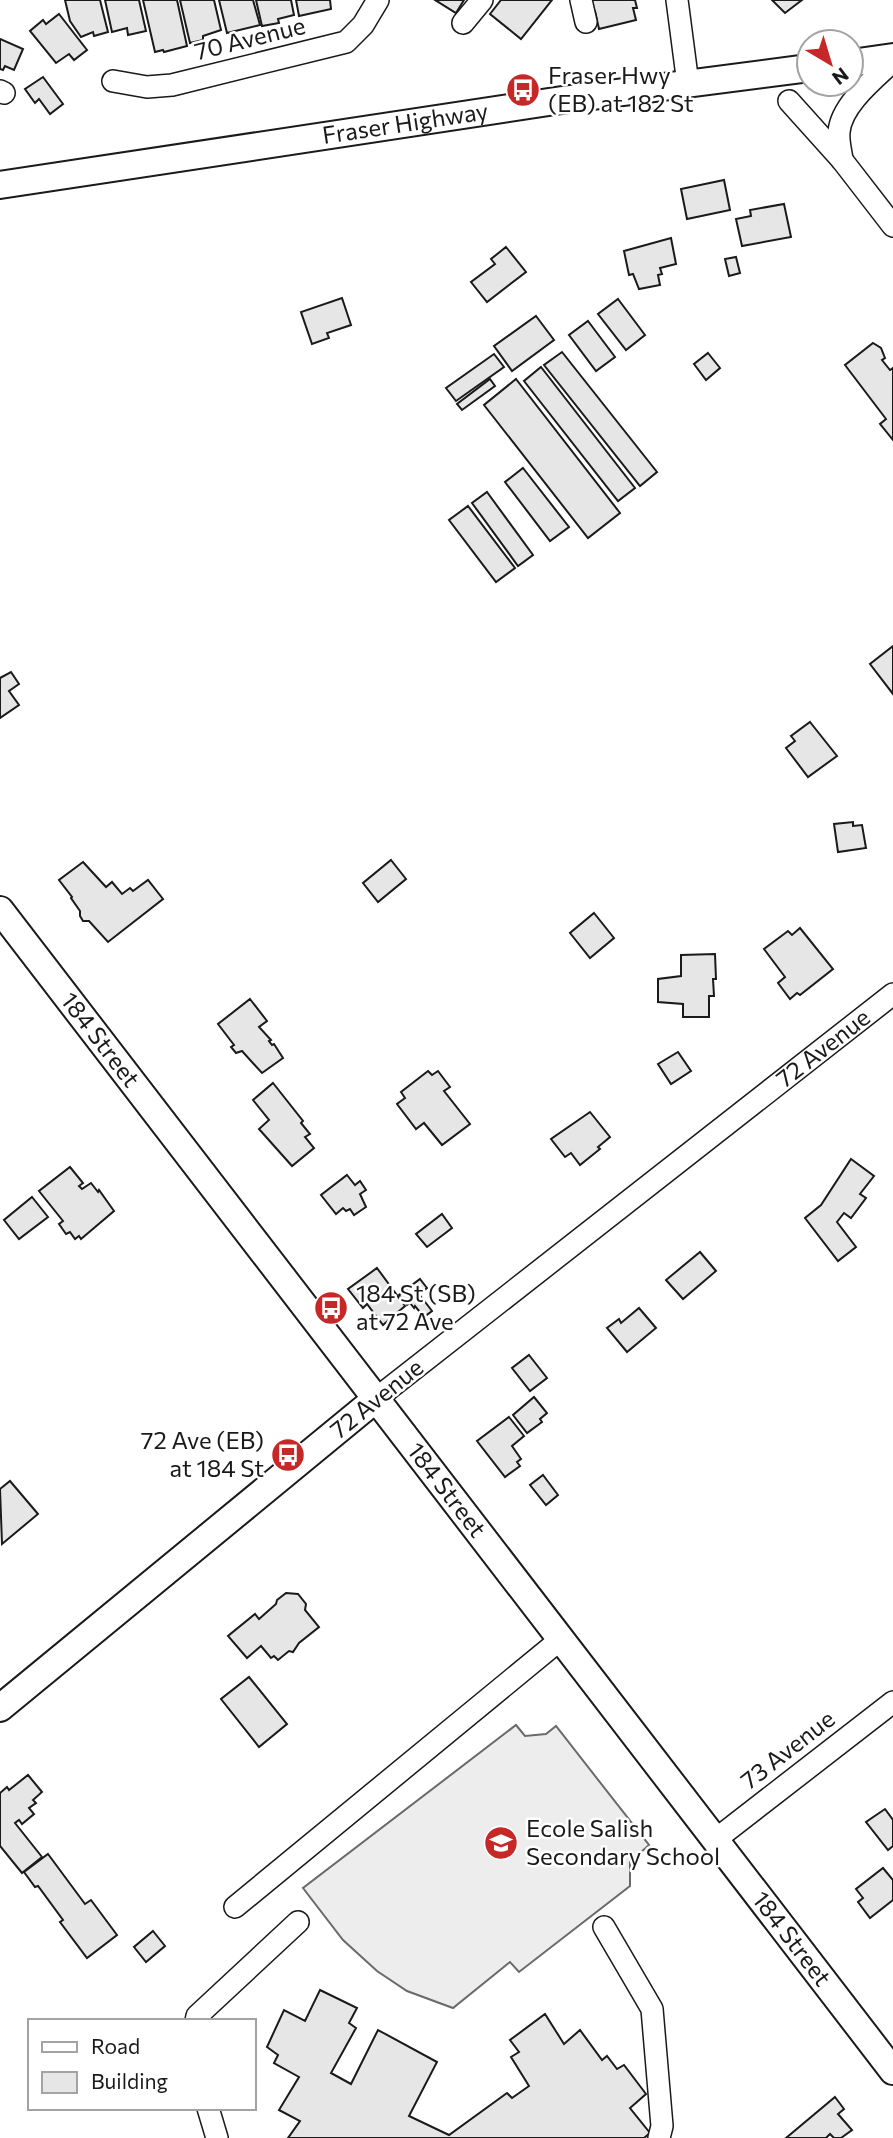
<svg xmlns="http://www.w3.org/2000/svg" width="893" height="2138" viewBox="0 0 893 2138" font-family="Commissioner,sans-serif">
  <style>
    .parking { fill: #ededed; stroke: #6a6a6a; stroke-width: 2 }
    .building { fill: #e6e6e6; stroke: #1a1a1a; stroke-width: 2 }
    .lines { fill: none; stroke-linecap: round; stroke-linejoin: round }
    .minor-casing { stroke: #1a1a1a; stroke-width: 24 }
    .major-casing { stroke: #1a1a1a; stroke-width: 30 }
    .minor { stroke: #fff; stroke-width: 21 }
    .major { stroke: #fff; stroke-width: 26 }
    .labels { text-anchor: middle; stroke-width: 5; stroke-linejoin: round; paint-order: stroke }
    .street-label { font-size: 24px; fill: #1a1a1a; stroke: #fff }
    .poi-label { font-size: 24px; fill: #1a1a1a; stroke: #fff; text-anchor: start }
  </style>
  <rect width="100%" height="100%" fill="#fff"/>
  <polygon class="parking" points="516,1725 525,1736 546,1734 556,1726 649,1845 630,1862 630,1886 519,1972 510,1962 453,2008 407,1991 377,1971 343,1940 303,1888"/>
  <g class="building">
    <polygon points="65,0 100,0 108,32 94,36 93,32 81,37 70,21"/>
    <polygon points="105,0 139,0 146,31 128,35 127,28 112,32"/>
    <polygon points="143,0 177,0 187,46 164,52 163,50 155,52"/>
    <polygon points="180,0 214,0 221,30 203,36 203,40 190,43"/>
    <polygon points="219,0 253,0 260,25 227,33"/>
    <polygon points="256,0 291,0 294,15 278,19 279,23 262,26"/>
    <polygon points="296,0 330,0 331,9 299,16"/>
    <polygon points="435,0 464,0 456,13"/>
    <polygon points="501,0 552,0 521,39 490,14"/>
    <polygon points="589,0 635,0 637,8 633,8 636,20 599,29 595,11 592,11"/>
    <polygon points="772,0 802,0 785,13"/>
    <polygon points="59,14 87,50 74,60 69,54 56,63 30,31 43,20 46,24"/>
    <polygon points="0,39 23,49 14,70 5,66 3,70 0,69"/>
    <polygon points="43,77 63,104 50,114 39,99 35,103 25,89"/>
    <polygon points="724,180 730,210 687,219 681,189"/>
    <polygon points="784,204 791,237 742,246 736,219 751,216 750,210"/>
    <polygon points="671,238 676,264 660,268 662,274 658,275 660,285 639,289 633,274 629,275 624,251"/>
    <polygon points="506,247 526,272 487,302 471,282 495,264 491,259"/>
    <polygon points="736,257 740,273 729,276 725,259"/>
    <polygon points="342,298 351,325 327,333 329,338 312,344 301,312"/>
    <polygon points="618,299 645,335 626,350 598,314"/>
    <polygon points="536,316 554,340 512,371 494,346"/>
    <polygon points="588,321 615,357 596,371 569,335"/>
    <polygon points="873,343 881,348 885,358 882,360 890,370 893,368 893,440 880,424 886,419 845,365"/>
    <polygon points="562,352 657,472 640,486 544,365"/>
    <polygon points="708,353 720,368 706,380 694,364"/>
    <polygon points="494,354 504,367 456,401 446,388"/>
    <polygon points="541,367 635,488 618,501 524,381"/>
    <polygon points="490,379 495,386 462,410 457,404"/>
    <polygon points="516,379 620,513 588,538 484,405"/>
    <polygon points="523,468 569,527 550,541 505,482"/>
    <polygon points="487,492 533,555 518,566 472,503"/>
    <polygon points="468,506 515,568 496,582 449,520"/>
    <polygon points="893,646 893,694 870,664"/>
    <polygon points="11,672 19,684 9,691 19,705 0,718 0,678"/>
    <polygon points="810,722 837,756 808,777 786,748 795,741 791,736"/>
    <polygon points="853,822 853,826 862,825 866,848 838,852 834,824"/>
    <polygon points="391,860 406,879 378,902 363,883"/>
    <polygon points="83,862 106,887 112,882 122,894 130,888 133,891 148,880 163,899 108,942 89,921 83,921 80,916 80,911 71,898 72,897 59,880"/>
    <polygon points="594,913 614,938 590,958 570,933"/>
    <polygon points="800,928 833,969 800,995 797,993 790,999 778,983 785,977 764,949 788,931 792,935"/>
    <polygon points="715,954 716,979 713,979 714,996 709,996 709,1017 683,1017 683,1004 658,1002 658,979 681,976 681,955"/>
    <polygon points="250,999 267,1021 259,1027 271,1040 269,1041 272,1045 274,1044 283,1058 262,1073 242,1051 236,1053 231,1047 234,1045 218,1024"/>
    <polygon points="678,1052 691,1071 671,1084 658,1064"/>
    <polygon points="428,1071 432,1075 438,1071 450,1087 444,1091 470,1124 442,1145 424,1123 416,1129 397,1104 405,1098 401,1092"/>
    <polygon points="273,1083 303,1121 301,1123 310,1134 305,1137 314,1148 292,1166 259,1129 269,1120 253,1100"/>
    <polygon points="590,1112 610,1137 598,1147 600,1149 580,1165 571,1153 565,1157 551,1139"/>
    <polygon points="851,1159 874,1176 860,1194 866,1198 851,1218 844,1213 837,1222 856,1247 838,1261 805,1218 821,1205"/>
    <polygon points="70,1167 83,1183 79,1186 82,1189 91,1183 98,1192 99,1190 114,1211 81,1239 79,1236 75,1239 70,1232 66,1234 59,1224 63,1221 39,1191"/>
    <polygon points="347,1175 355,1185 360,1181 366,1190 360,1194 366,1207 354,1215 350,1209 346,1211 343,1208 336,1214 321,1195"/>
    <polygon points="32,1197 48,1217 19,1239 4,1220"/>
    <polygon points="442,1214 452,1228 427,1247 416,1234"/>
    <polygon points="700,1252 716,1271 683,1299 666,1280"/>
    <polygon points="377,1268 405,1306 383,1325 367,1304 363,1308 348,1289"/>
    <polygon points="420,1279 427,1288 419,1294 432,1311 424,1317 415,1306 414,1308 410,1303 407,1305 399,1295"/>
    <polygon points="639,1308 656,1328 627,1352 607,1328 619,1319 621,1323"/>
    <polygon points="529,1355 547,1378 530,1391 512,1368"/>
    <polygon points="534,1397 547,1413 540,1419 542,1422 527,1433 513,1415"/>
    <polygon points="509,1417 524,1436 512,1446 521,1459 517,1462 520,1466 505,1477 477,1441"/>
    <polygon points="543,1475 558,1495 546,1505 530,1485"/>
    <polygon points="10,1481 38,1514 2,1544 0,1489"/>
    <polygon points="286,1593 298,1594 306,1604 305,1610 319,1627 299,1643 293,1652 289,1651 278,1660 274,1656 271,1658 261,1646 247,1658 228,1636 255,1614 259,1619 276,1604 277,1600"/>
    <polygon points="249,1677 287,1724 259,1747 221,1699"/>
    <polygon points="28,1775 42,1792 33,1800 36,1803 29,1808 34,1814 22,1824 19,1820 15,1823 42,1857 22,1873 0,1846 0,1793 7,1787 9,1790"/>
    <polygon points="885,1809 893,1820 893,1846 888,1850 866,1822"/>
    <polygon points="48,1854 85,1904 91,1900 117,1935 87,1958 60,1922 63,1920 38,1886 35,1887 24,1872"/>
    <polygon points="883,1868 893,1880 893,1900 870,1918 858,1902 863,1898 856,1889"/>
    <polygon points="153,1931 165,1946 146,1962 134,1947"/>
    <polygon points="320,1990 357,2008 349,2023 356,2028 331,2073 351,2084 378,2030 437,2062 409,2116 449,2135 507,2093 512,2098 529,2086 511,2057 519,2052 510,2040 545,2014 564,2044 580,2030 602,2060 607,2056 617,2069 624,2065 646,2094 630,2108 650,2133 644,2138 288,2138 300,2121 279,2110 299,2077 274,2063 278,2055 267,2047 284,2010 305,2021"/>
    <polygon points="835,2097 844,2109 838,2114 852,2130 841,2138 834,2138 830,2134 826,2138 786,2138"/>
  </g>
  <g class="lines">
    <g class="minor-casing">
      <g id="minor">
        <polyline points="581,0 586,22"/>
        <polyline points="677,0 688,84"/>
        <polyline points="463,23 482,0"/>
        <polyline points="113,81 147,87 172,85 346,42 363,25 378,0"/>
        <polyline points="0,91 4,93"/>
        <polyline points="789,101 842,160 893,226"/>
        <path d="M842,160C841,151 838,142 839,132C841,105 874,79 893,61"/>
        <path id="s1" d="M377,1398L893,994"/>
        <polyline points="715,1840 893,1702"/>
        <polyline points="235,1907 561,1639"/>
        <polyline points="604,1927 652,2009 662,2126 659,2138"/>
        <polyline points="196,2021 197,2016 298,1922"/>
        <polyline points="208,2108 217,2138"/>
      </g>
    </g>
    <g class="major-casing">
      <g id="major">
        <polyline points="851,63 893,57"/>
        <path id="s2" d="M0,185L562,100L809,68"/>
        <path id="s3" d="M0,910L893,2071"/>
        <polyline points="0,1708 377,1398"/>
      </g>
    </g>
    <use href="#minor" class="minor"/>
    <use href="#major" class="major"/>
  </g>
  <defs>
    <g id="bus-disc" transform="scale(1.75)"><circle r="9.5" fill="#c62828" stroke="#fff"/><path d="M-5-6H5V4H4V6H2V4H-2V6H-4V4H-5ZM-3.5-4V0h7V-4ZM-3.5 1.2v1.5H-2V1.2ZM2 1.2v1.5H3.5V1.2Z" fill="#fff"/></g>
    <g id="school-disc" transform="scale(1.75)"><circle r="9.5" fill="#c62828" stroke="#fff"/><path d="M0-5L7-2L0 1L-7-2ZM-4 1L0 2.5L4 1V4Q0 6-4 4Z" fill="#fff"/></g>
  </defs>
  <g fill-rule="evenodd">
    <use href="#bus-disc" x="523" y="90"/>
    <use href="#bus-disc" x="331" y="1308"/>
    <use href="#bus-disc" x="288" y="1455"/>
    <use href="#school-disc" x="501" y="1843"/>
  </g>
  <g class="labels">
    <g class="street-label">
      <text transform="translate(250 39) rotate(-14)" y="8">70 Avenue</text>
      <text dy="8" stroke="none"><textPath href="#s2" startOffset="410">Fraser Highway</textPath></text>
      <text dy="8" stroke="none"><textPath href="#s3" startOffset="164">184 Street</textPath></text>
      <text dy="8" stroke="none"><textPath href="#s1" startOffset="567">72 Avenue</textPath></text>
      <text transform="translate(377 1399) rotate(-39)" y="8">72 Avenue</text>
      <text dy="8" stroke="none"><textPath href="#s3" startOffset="732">184 Street</textPath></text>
      <text transform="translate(788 1750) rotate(-38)" y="8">73 Avenue</text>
      <text dy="8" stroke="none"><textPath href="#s3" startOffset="1298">184 Street</textPath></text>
    </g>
    <g class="poi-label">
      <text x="548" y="84">Fraser Hwy<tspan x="548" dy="28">(EB) at 182 St</tspan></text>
      <text x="356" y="1302">184 St (SB)<tspan x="356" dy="28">at 72 Ave</tspan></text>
      <text x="264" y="1449" text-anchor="end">72 Ave (EB)<tspan x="264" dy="28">at 184 St</tspan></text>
      <text x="526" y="1837">Ecole Salish<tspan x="526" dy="28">Secondary School</tspan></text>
    </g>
  </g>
  <rect x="28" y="2019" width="228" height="91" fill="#ffffff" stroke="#a3a3a3" stroke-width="2"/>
  <rect x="42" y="2042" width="35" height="10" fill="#ffffff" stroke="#a3a3a3" stroke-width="2"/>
  <text x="91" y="2054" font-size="21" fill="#1a1a1a">Road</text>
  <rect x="42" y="2072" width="35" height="21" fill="#e6e6e6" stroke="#a3a3a3" stroke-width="2"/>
  <text x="91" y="2089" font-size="21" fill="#1a1a1a">Building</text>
  <g transform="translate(830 63) rotate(142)"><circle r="33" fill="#ffffff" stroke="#a3a3a3" stroke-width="2"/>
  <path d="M0-5L12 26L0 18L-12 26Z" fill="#c62828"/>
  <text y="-10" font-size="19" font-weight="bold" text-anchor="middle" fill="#1a1a1a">N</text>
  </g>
</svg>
